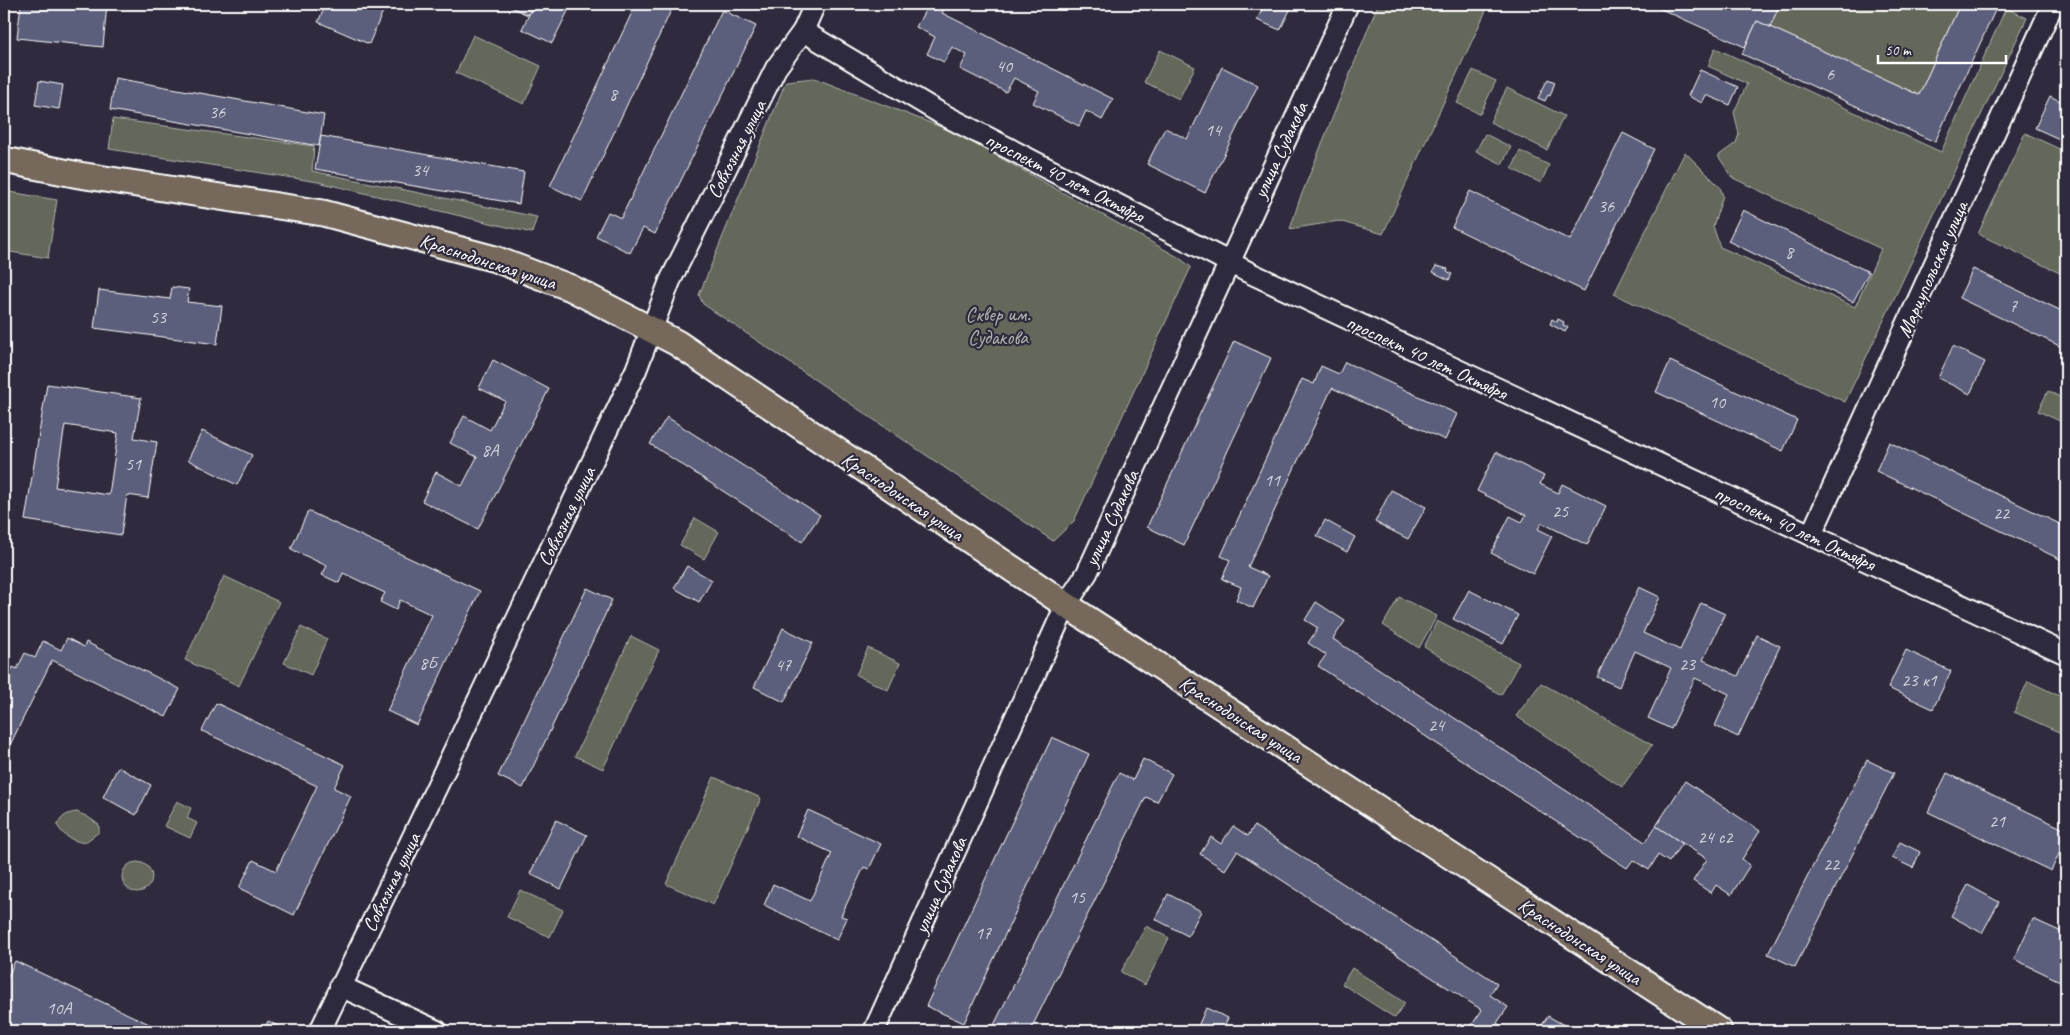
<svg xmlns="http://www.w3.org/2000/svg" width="2070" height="1035" viewBox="0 0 2070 1035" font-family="Caveat,sans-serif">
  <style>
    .green { fill: #63685a; stroke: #b1b4ac }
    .building { fill: #5b5e7b; stroke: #fff; fill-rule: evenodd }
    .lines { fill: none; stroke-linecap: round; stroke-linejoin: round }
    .minor-casing { stroke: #fff; stroke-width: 24 }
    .major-casing { stroke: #fff; stroke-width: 29 }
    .minor { stroke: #2f2a3d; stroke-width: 20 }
    .major { stroke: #76695c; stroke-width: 25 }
    .labels { text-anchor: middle; stroke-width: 4.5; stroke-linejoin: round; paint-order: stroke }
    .number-label { font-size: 18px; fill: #d6d7de }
    .street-label { font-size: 20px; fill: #fff; stroke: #2f2a3d }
    .park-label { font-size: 20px; fill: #b1b4ac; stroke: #2f2a3d }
  </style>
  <rect width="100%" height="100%" fill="#2f2a3d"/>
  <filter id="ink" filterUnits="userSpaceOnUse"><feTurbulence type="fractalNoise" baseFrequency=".02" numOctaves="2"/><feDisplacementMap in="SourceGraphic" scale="10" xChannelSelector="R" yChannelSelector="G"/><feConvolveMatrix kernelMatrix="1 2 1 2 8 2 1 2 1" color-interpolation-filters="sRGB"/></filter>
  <g filter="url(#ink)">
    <g class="green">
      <polygon points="1378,4 1489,4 1383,234 1339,221 1290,229 1299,201"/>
      <polygon points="1779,4 1960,4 1919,95 1770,27"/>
      <polygon points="2006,8 2027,18 1845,402 1614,294 1685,152 1720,187 1723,196 1713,226 1720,247 1855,307 1881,249 1733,178 1718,156 1736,143 1739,134 1734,112 1747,84 1708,66 1715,48 1941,152"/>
      <polygon points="473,35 541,66 524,104 456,73"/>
      <polygon points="1160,50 1195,67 1179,99 1144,82"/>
      <polygon points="1473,70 1496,81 1480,114 1457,103"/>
      <polygon points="814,78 954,132 1178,257 1191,267 1074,521 1053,541 703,304 699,295 786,81"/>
      <polygon points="1507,88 1564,116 1547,150 1490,122"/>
      <polygon points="113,119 314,146 312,171 537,217 532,233 318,182 109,149"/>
      <polygon points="2025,133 2066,152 2066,276 1978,234"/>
      <polygon points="1485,134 1511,147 1502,164 1476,151"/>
      <polygon points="1520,151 1549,165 1541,183 1512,169"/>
      <polygon points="4,191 57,200 48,258 4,251"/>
      <polygon points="2048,391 2066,400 2066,424 2038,411"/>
      <polygon points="695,518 719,532 704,559 680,545"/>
      <polygon points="224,576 279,602 239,686 185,660"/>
      <polygon points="1399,597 1437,616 1419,648 1383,625"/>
      <polygon points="1437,621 1519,663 1501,695 1424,647"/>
      <polygon points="301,627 327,639 311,675 284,663"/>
      <polygon points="631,636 659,650 603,769 575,756"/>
      <polygon points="868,648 900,663 888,690 856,675"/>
      <polygon points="2028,681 2066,699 2066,722 2061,733 2014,712"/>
      <polygon points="1541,683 1652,745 1622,787 1516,716"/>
      <polygon points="714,777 761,798 713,905 666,884"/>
      <polygon points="177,801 191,808 187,818 197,823 190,838 164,826"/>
      <path d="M77,812L88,817L99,825V832L84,843C71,840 64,837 57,825C62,816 67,813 77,812Z"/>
      <circle cx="137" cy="877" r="15"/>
      <polygon points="520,890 563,910 550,937 507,917"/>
      <polygon points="1146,926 1169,938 1145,985 1121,972"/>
      <polygon points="1352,968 1405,1003 1395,1018 1342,984"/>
    </g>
    <g class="building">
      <polygon points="21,4 107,4 103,47 17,38"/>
      <polygon points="141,4 159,4 159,9 140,7"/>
      <polygon points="326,4 366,4 383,11 369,44 318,22"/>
      <polygon points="504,4 534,4 528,15"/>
      <polygon points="534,4 563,4 570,7 552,43 522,29"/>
      <polygon points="636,4 674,4 582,201 550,186"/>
      <polygon points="924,4 947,4 942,13 1113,99 1102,120 1086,111 1079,126 1033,103 1039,91 1014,78 1006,92 960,69 967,55 952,47 944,62 927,54 935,37 916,27 928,5"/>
      <polygon points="1265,4 1293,4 1280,30 1257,20"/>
      <polygon points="1663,4 1780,4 1770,27 1757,21 1745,47 1661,9"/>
      <polygon points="1960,4 1998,4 1935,142 1742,54 1757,21 1919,95"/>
      <polygon points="722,10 756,26 655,234 643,228 630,253 596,236 608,212 621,218"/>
      <polygon points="1222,67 1258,85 1205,193 1147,164 1165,128 1187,139"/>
      <polygon points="1700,70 1738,87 1730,105 1706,95 1702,103 1688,96"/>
      <polygon points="115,78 324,115 319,146 110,110"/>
      <polygon points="1548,79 1555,82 1550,96 1548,95 1545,101 1538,98"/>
      <polygon points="39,81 63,85 59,109 35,105"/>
      <polygon points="2050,96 2066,104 2066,142 2035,128"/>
      <polygon points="1623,133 1654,149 1584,291 1452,227 1470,191 1570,240"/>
      <polygon points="321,136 524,172 519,204 315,169"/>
      <polygon points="1743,210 1869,272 1853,302 1728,241"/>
      <polygon points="1436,266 1448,269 1447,271 1452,274 1449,280 1433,272"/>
      <polygon points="1973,269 2066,313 2066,349 1959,298"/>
      <polygon points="172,287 189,289 187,302 222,306 217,344 94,328 99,290 170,299"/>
      <polygon points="1552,319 1557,322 1558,319 1564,322 1563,325 1568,327 1565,332 1550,324"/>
      <polygon points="1234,341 1271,358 1184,545 1147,527"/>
      <polygon points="1953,346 1985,362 1970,394 1938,378"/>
      <polygon points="493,360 549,389 478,529 422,501 436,472 462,486 477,457 450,443 464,416 490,430 505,401 479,388"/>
      <polygon points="1670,361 1797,420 1783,451 1656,392"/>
      <polygon points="1345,362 1457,414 1445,440 1332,388 1248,567 1268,576 1253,608 1236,600 1241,587 1222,579 1230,560 1221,556 1302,379 1314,384 1321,366 1339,374"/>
      <path d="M47,384L141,398L134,438L157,442L148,498L127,495L121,535L25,520ZM65,425L118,433L109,495L55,487Z"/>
      <polygon points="667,417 820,515 802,542 650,444"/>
      <polygon points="202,431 252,455 237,485 188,460"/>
      <polygon points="1889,442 2066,527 2066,562 1876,471"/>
      <polygon points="1496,452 1544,476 1540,484 1558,493 1562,484 1606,506 1587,545 1542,523 1538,529 1552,536 1533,574 1491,553 1510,516 1522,522 1526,515 1477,491"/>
      <polygon points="1391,490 1426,507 1408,539 1375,522"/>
      <polygon points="308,511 480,591 417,725 387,711 432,615 400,600 396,610 380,602 385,593 343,573 339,583 322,575 327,566 291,549"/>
      <polygon points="1325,520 1355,537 1347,552 1317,536"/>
      <polygon points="687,566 712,580 699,602 674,588"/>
      <polygon points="1639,587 1660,597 1643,633 1680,650 1701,603 1725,614 1703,660 1738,676 1757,635 1780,646 1738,737 1715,726 1729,694 1695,678 1671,729 1648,718 1671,668 1635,651 1619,687 1597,677"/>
      <polygon points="587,588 612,600 523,788 498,776"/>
      <polygon points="1469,590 1518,615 1503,644 1453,619"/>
      <polygon points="1316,602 1345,621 1333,639 1645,842 1656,826 1682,843 1669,862 1658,855 1649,870 1633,860 1627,868 1318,666 1326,655 1308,643 1318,628 1305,620"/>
      <polygon points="783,628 813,643 784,702 754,687"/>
      <polygon points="67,638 84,647 86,642 180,689 166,717 52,660 4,757 4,685 13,667 17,669 25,653 35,658 43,641 61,650"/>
      <polygon points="1906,650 1951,671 1933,709 1888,688"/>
      <polygon points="216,703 345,765 334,788 351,796 294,915 239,888 253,860 276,871 317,786 202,731"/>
      <polygon points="1052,737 1089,754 964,1023 926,1006"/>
      <polygon points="1143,759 1172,774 1157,802 1146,797 1030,1031 991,1031 1119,773 1133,780"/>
      <polygon points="1867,760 1894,773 1795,967 1768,954"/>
      <polygon points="118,767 151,785 136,815 103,797"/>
      <polygon points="1947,773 2066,830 2066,839 2051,871 1928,812"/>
      <polygon points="1685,781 1760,831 1742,859 1750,865 1731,895 1716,885 1711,893 1693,881 1707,859 1656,826"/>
      <polygon points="808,810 881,844 869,869 864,867 841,916 847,918 837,940 764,905 773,884 810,901 832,853 796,836"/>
      <polygon points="556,820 587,835 561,889 530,874"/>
      <polygon points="1233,826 1248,836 1254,826 1497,983 1490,995 1508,1007 1497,1023 1506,1029 1504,1031 1472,1031 1469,1029 1482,1010 1237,851 1225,870 1200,854 1211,837 1221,844"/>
      <polygon points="1900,842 1920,852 1913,868 1892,858"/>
      <polygon points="1968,885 1999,902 1982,933 1951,916"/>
      <polygon points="1168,894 1201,911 1188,936 1155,919"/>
      <polygon points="2033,919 2066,934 2066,984 2014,959"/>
      <polygon points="15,961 164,1031 4,1031 4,985"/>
      <polygon points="1206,1008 1228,1018 1222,1031 1196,1031"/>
      <polygon points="1548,1016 1569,1028 1567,1031 1538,1031"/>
      <polygon points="268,1021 288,1031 263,1031"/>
      <polygon points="1269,1024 1284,1031 1266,1031"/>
    </g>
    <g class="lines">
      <g class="minor-casing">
        <g id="minor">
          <polyline points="803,31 940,113 1248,272 2066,654"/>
          <polyline points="1811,535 2053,4"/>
          <polyline points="340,986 437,1031"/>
          <polyline points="320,1031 636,370 670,281 776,68 803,31 815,4"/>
          <polyline points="874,1031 1066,605 1087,573 1348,4"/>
        </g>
      </g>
      <g class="major-casing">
        <polyline id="major" points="4,160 79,175 323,213 495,259 571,288 677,343 1066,605 1719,1031"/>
      </g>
      <use href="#minor" class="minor"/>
      <use href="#major" class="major"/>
    </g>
  </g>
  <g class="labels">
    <g class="number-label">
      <text x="1004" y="72">40</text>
      <text x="1830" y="80">6</text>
      <text x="613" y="100">8</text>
      <text x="217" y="118">36</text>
      <text x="1213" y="136">14</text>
      <text x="420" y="176">34</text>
      <text x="1606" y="212">36</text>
      <text x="1789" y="258">8</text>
      <text x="2013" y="312">7</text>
      <text x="158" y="323">53</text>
      <text x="1717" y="408">10</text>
      <text x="490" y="456">8А</text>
      <text x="133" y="470">51</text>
      <text x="1272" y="486">11</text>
      <text x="1560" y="517">25</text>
      <text x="2001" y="519">22</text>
      <text x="428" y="669">8Б</text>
      <text x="1687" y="670">23</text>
      <text x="783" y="671">47</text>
      <text x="1919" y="686">23 к1</text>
      <text x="1436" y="731">24</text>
      <text x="1997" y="827">21</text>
      <text x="1715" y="843">24 с2</text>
      <text x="1831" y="870">22</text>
      <text x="1077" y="903">15</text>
      <text x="983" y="939">17</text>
      <text x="59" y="1014">10А</text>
    </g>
    <g class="street-label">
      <text transform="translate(736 149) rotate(-63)" y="7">Совхозная улица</text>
      <text transform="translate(1280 150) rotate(-65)" y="7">улица Судакова</text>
      <text transform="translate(1065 177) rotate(27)" y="7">проспект 40 лет Октября</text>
      <text transform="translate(488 261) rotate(18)" y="7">Краснодонская улица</text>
      <text transform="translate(1932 269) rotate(-66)" y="7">Мариупольская улица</text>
      <text transform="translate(1427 357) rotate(25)" y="7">проспект 40 лет Октября</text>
      <text transform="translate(903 496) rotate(34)" y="7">Краснодонская улица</text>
      <text transform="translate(566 516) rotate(-64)" y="7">Совхозная улица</text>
      <text transform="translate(1111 518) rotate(-65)" y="7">улица Судакова</text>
      <text transform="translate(1795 528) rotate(25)" y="7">проспект 40 лет Октября</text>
      <text transform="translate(1241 719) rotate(33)" y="7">Краснодонская улица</text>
      <text transform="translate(391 882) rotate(-64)" y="7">Совхозная улица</text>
      <text transform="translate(940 885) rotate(-66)" y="7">улица Судакова</text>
      <text transform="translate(1580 941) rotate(33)" y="7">Краснодонская улица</text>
    </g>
    <g class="park-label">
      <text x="998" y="321">Сквер им.<tspan x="998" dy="23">Судакова</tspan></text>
    </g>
  </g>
  <rect width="2070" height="1035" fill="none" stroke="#2f2a3d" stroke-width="20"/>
  <rect x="10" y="10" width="2050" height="1015" fill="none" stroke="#fff" stroke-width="2" filter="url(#ink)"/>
  <path d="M1878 55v8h128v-8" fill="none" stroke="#ffffff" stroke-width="2.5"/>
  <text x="1885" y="55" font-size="15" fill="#ffffff" stroke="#2f2a3d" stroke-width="4" paint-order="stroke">50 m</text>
</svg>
